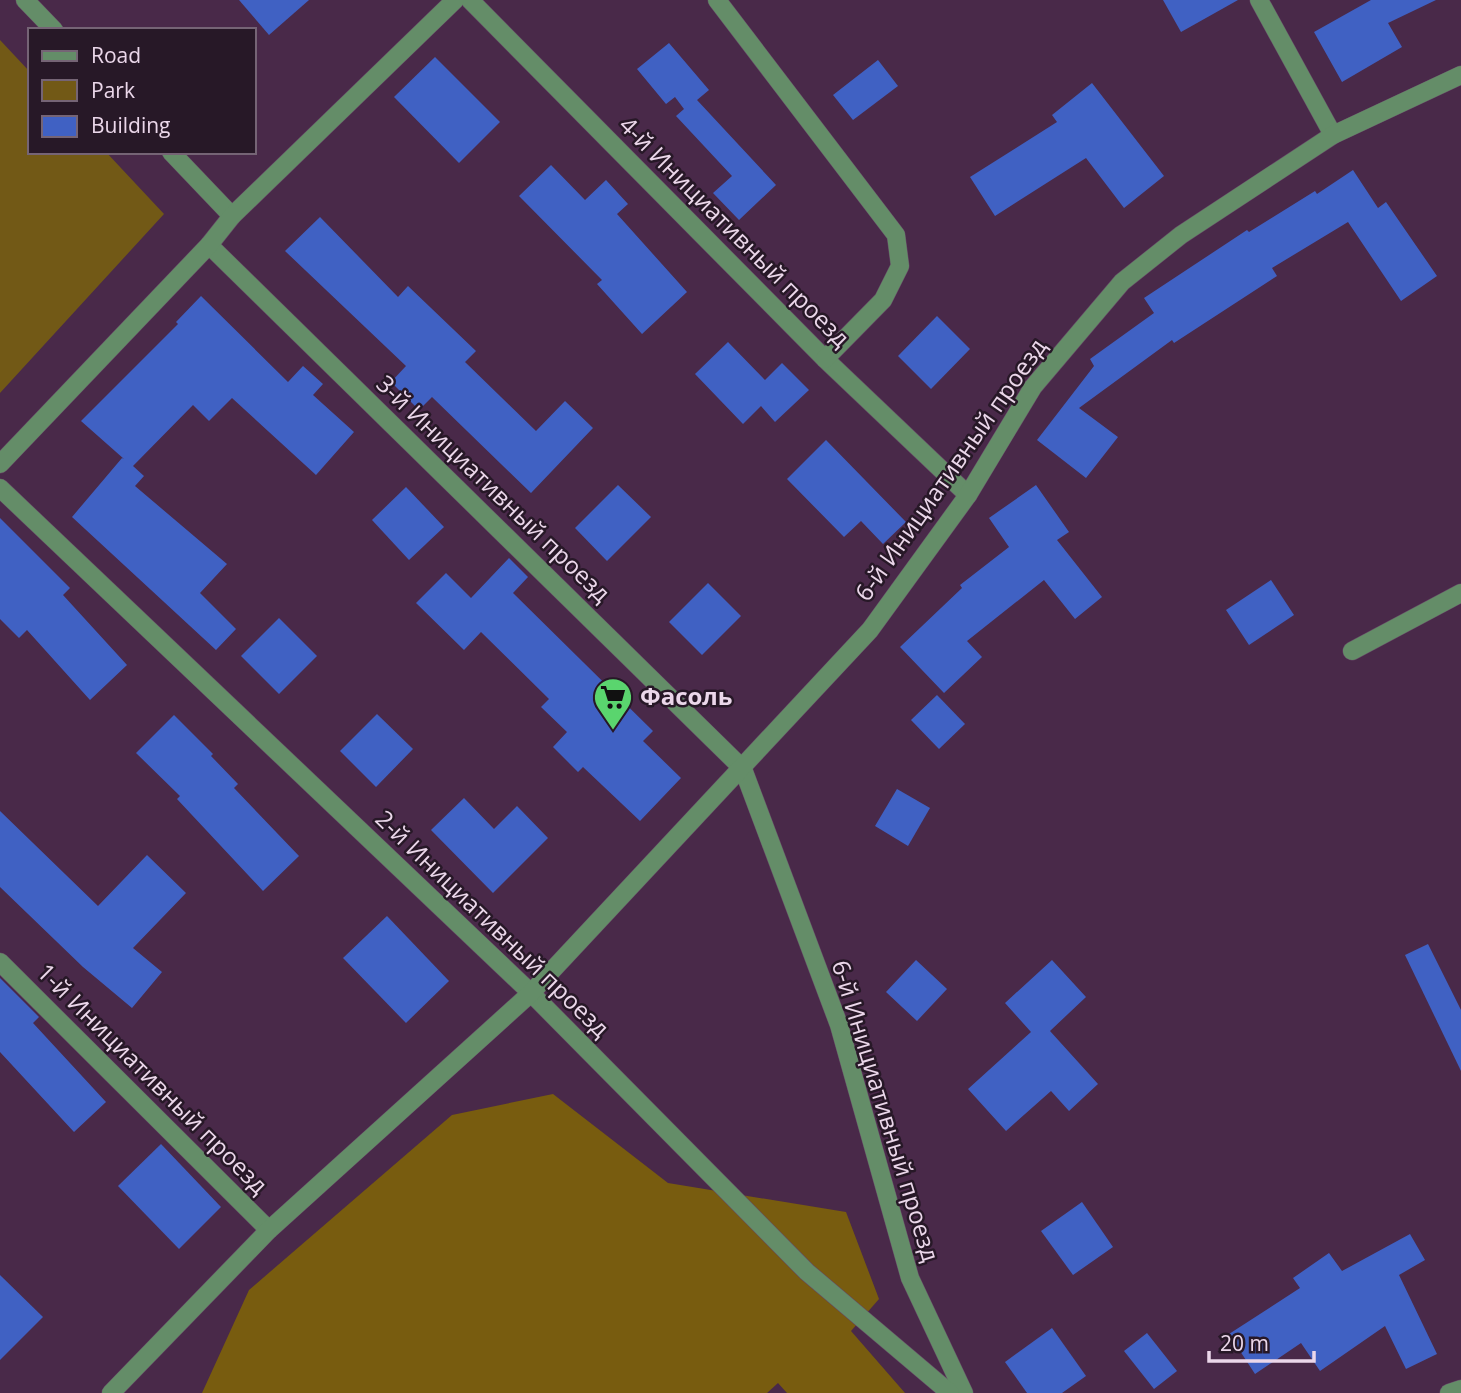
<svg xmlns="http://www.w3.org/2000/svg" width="1461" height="1393" viewBox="0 0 1461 1393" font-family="'Open Sans',sans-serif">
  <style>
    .green { fill: #725916 }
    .forest { fill: #785c0f }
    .building { fill: #4061c3 }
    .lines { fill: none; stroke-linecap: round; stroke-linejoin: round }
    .minor-casing { stroke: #664866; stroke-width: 19 }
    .minor { stroke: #648d68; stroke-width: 18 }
    .labels { text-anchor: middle; stroke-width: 5; stroke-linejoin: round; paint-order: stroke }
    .street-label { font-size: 24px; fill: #ebd7ea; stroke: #271827 }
    .poi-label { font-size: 24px; font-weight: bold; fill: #ebd7ea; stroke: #271827; text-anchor: start }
  </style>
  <rect width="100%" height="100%" fill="#492949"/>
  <polygon class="green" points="0,40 30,72 30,152 106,152 164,214 0,393"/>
  <polygon class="forest" points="553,1094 668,1183 846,1212 879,1299 851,1331 905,1393 787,1393 778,1383 767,1393 202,1393 249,1290 452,1115"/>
  <g class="building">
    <polygon points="239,0 309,0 269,35"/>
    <polygon points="1163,0 1238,0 1181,32"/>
    <polygon points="1371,0 1436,0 1388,23 1402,47 1342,82 1314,32"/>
    <polygon points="669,43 709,90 697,100 776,185 739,220 713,193 732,176 676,116 684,109 675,97 666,104 637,69"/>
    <polygon points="435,57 500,122 459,163 394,97"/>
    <polygon points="878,60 898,86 853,120 833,95"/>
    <polygon points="1092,83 1164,176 1124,208 1086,158 995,216 970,177 1057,122 1052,115"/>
    <polygon points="551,165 585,200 606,180 628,204 617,214 687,292 642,334 597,284 602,280 519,196"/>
    <polygon points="1353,170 1378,208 1386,202 1437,276 1401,301 1348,222 1272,268 1277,276 1174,343 1172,340 1079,408 1118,437 1086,478 1037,440 1094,366 1090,359 1154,313 1144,298 1247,230 1249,232 1315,191 1317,194"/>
    <polygon points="320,217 398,297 408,286 476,351 465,362 536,431 565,401 593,428 531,493 432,397 419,410 391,382 406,366 285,251"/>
    <polygon points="201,296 288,382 303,366 323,384 313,395 354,432 316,475 232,398 209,421 193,405 133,466 144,476 135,486 227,564 200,593 236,629 216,650 72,517 122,458 124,459 81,421 178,324 176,322"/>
    <polygon points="937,316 970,349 931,389 898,356"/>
    <polygon points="728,342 765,380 782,363 809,390 775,422 761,406 743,424 695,374"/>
    <polygon points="826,440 906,522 883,544 861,521 844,537 787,479"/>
    <polygon points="618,485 651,517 607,561 575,528"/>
    <polygon points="1036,485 1069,532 1057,540 1102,597 1075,619 1044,580 967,641 982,657 944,693 900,647 962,588 960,585 1009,547 989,518"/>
    <polygon points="406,487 444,527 409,560 372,520"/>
    <polygon points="0,518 70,588 63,595 127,665 90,700 27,630 19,638 0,619"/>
    <polygon points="509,558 528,577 513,593 653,731 643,741 681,778 640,821 583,767 578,772 553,747 567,732 541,707 549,699 481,632 464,650 416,603 446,573 471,598"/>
    <polygon points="1271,580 1294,615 1249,645 1226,610"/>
    <polygon points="708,583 741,616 702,655 669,622"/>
    <polygon points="279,618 317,656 279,694 241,656"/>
    <polygon points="937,695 965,724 939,749 911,720"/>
    <polygon points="377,714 413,749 376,787 340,751"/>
    <polygon points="174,715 213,754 211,756 238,784 234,788 299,856 263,891 177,799 180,796 136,753"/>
    <polygon points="897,789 930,808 908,846 875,826"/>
    <polygon points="464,798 494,829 517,806 548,838 493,893 431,830"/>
    <polygon points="0,811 98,906 147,855 186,893 133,948 162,972 132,1008 83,967 0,887"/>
    <polygon points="387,916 449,981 406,1023 343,958"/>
    <polygon points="1428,944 1461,1010 1461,1071 1405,955"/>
    <polygon points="916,960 947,989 917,1021 886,992"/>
    <polygon points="1052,960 1086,997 1050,1031 1098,1084 1069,1111 1051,1091 1006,1131 968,1089 1031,1032 1005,1003"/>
    <polygon points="0,978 39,1017 33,1023 106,1102 74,1132 0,1052"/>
    <polygon points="161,1144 221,1207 179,1249 118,1186"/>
    <polygon points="1082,1202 1113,1247 1073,1275 1041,1231"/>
    <polygon points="1410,1234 1425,1260 1399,1275 1437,1354 1406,1369 1385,1326 1320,1371 1301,1343 1255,1374 1229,1334 1300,1288 1293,1278 1329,1253 1342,1271"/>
    <polygon points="0,1275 43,1317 0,1360"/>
    <polygon points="1052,1328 1086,1376 1062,1393 1027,1393 1005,1362"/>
    <polygon points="1147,1333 1177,1371 1154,1389 1124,1351"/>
  </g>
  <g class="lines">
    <g class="minor-casing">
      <g id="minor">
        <polyline points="25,0 54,30"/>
        <polyline points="470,0 825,359 968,495"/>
        <polyline points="717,0 896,235 900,266 883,300 825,359"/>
        <polyline points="1259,0 1333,135"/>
        <polyline points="171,152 232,216"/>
        <polyline points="209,245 743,769 839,1025 910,1278 964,1393"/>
        <polyline points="0,464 209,245 232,216 455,0"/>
        <polyline points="0,488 531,993 807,1272 950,1393"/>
        <polyline points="1352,651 1461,593"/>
        <polyline points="0,962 269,1230"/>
        <polyline points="111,1393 269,1230 531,993 870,630 968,495 1033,387 1122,282 1181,235 1333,135 1461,75"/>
        <polyline points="1449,1393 1461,1389"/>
      </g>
    </g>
    <use href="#minor" class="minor"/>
  </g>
  <defs>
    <g id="supermarket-pin" transform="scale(2.0125)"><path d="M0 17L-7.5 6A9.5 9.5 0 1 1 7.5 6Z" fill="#5ad56e" stroke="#271827"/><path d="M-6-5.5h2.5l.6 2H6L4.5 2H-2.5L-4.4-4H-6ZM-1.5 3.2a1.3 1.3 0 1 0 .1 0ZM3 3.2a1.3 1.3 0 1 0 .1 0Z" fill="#111"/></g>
  </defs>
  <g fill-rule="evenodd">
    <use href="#supermarket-pin" x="613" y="697"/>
  </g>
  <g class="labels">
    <g class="street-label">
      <text transform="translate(734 232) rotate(45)" y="8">4-й Инициативный проезд</text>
      <text transform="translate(951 470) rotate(-55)" y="8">6-й Инициативный проезд</text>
      <text transform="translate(493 489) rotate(44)" y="8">3-й Инициативный проезд</text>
      <text transform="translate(492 924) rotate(44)" y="8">2-й Инициативный проезд</text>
      <text transform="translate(152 1079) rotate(45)" y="8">1-й Инициативный проезд</text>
      <text transform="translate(885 1111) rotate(73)" y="8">6-й Инициативный проезд</text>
    </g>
    <g class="poi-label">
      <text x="640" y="705">Фасоль</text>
    </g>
  </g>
  <rect x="28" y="28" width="228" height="126" fill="#271827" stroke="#756475" stroke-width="2"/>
  <rect x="42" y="51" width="35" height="10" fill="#648d68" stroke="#756475" stroke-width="2"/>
  <text x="91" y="63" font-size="21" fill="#ebd7ea">Road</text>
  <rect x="42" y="80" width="35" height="21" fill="#725916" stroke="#756475" stroke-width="2"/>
  <text x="91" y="98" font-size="21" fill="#ebd7ea">Park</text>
  <rect x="42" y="116" width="35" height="21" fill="#4061c3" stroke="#756475" stroke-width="2"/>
  <text x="91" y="133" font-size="21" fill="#ebd7ea">Building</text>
  <path d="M1209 1351v10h105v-10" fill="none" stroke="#ebd7ea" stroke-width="3.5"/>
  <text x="1220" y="1351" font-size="21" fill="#ebd7ea" stroke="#271827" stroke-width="5" paint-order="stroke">20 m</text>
</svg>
